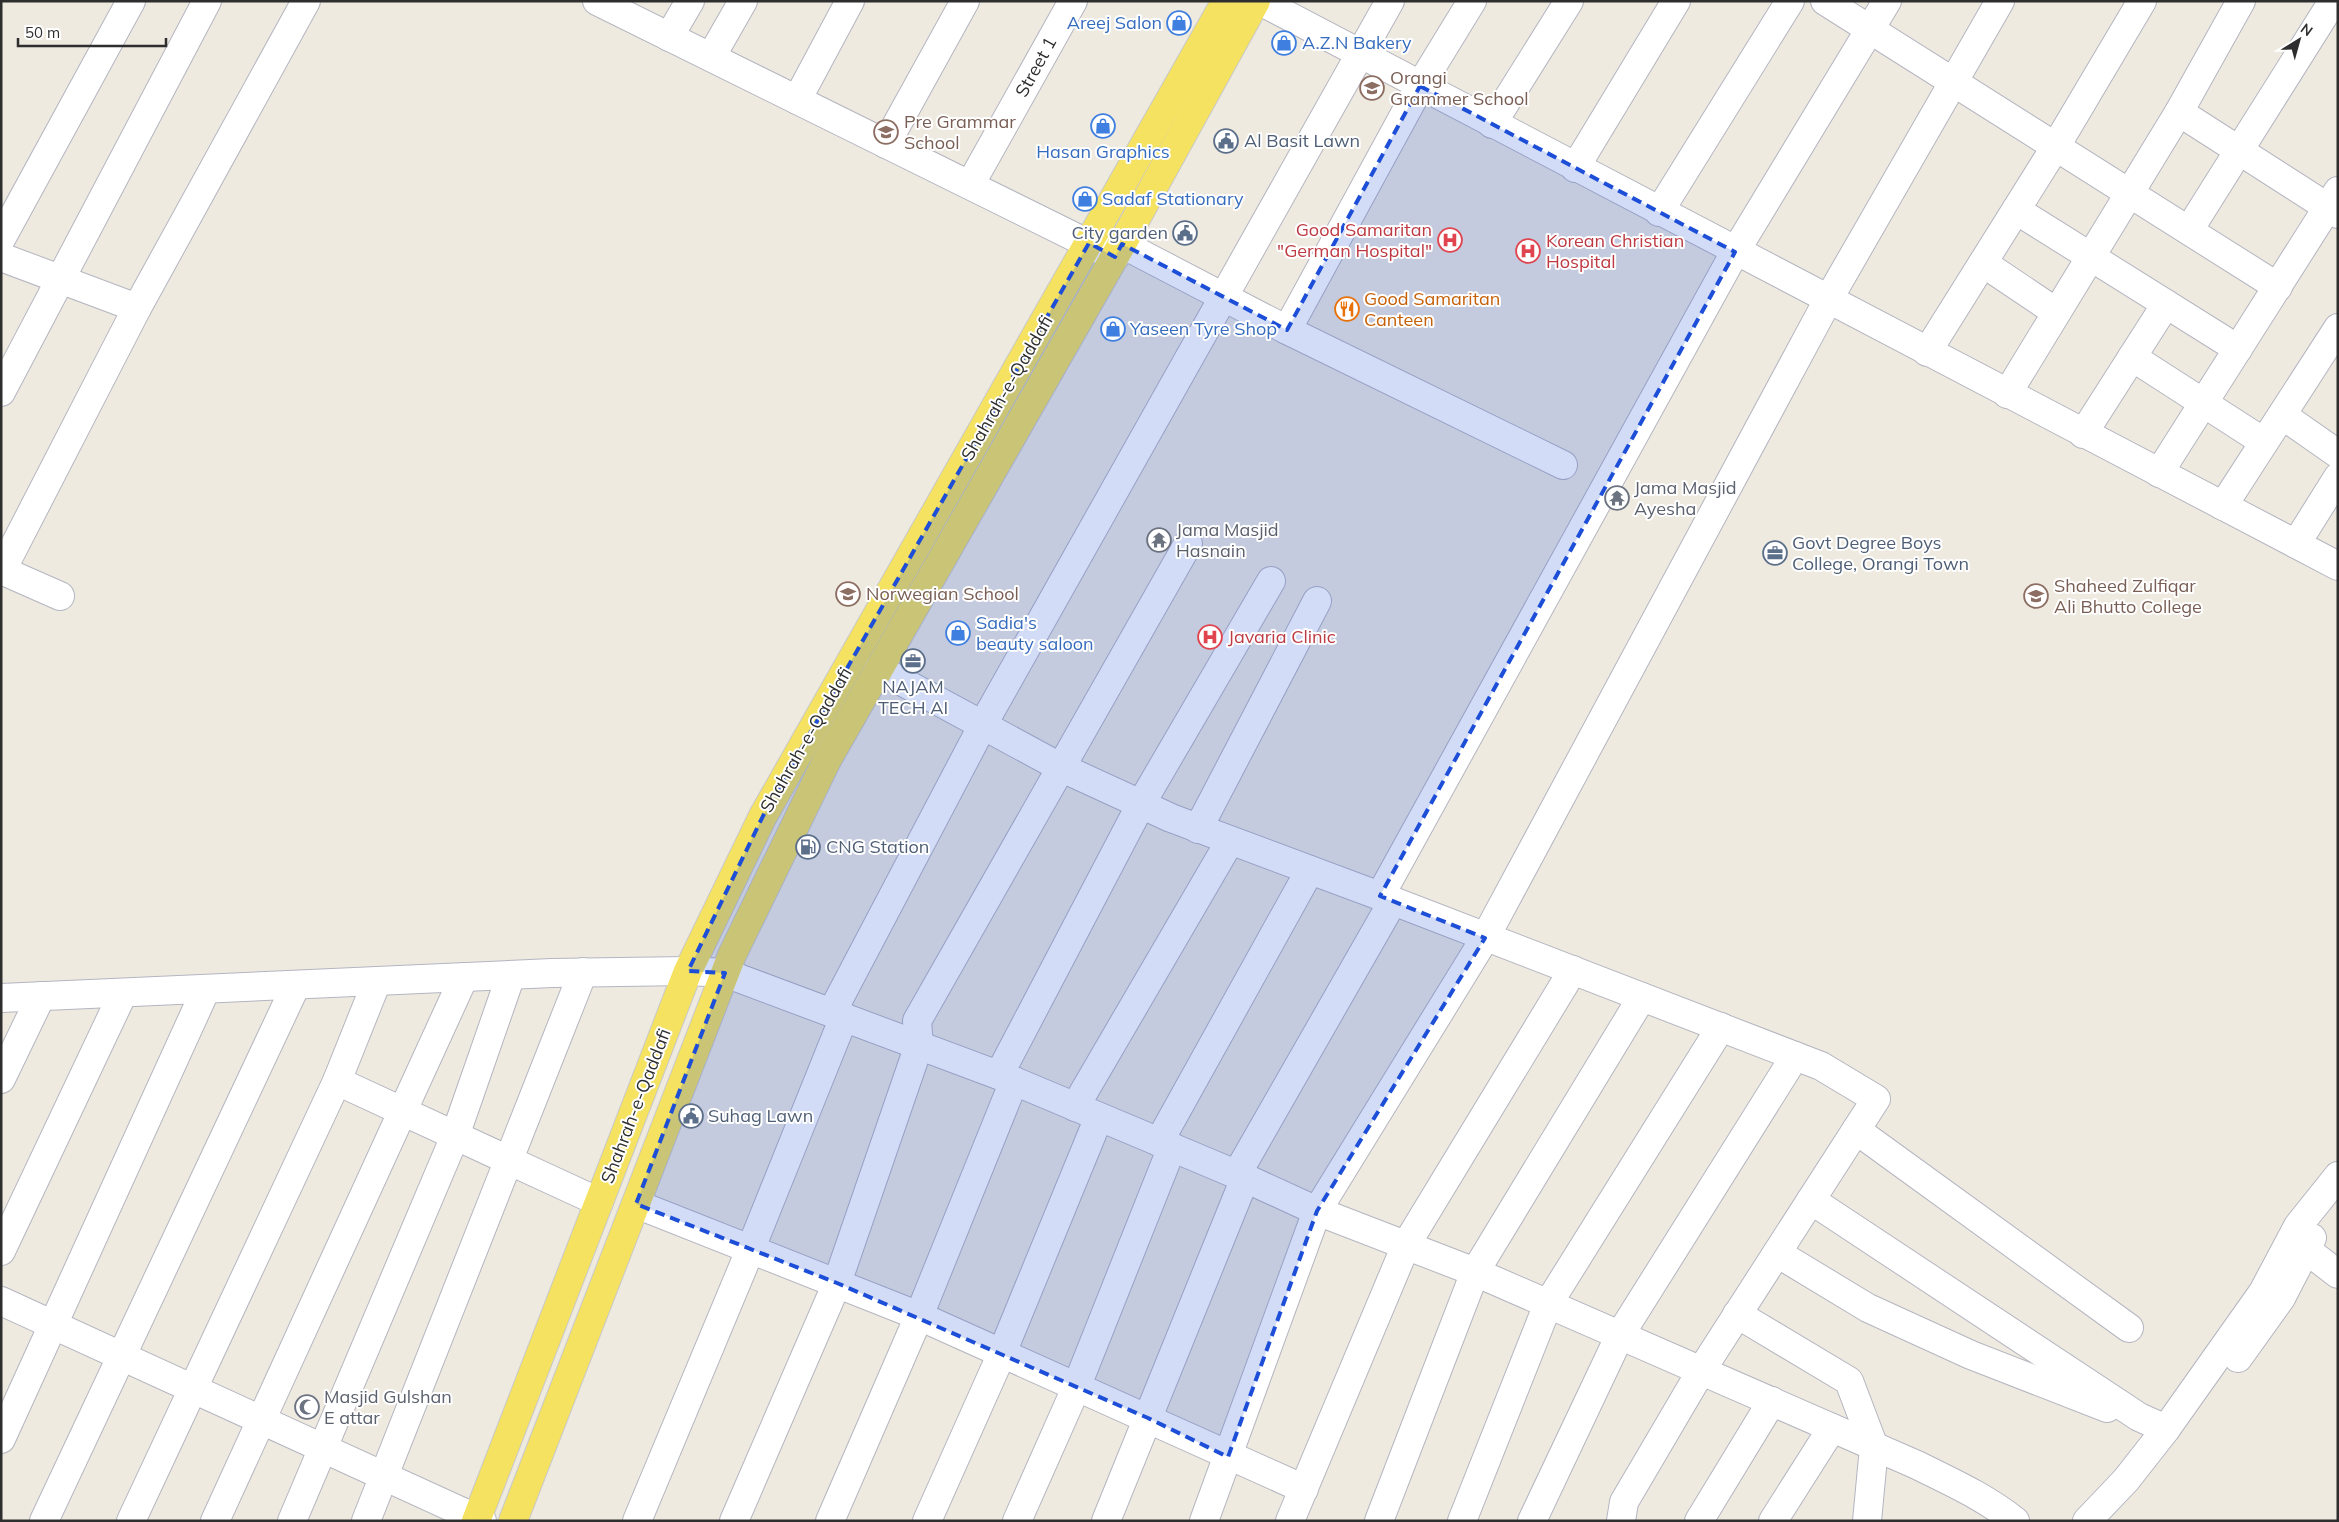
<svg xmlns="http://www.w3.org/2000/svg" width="2339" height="1522" viewBox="0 0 2339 1522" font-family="Mulish,sans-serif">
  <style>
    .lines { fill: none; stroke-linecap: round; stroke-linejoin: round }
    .minor-casing { stroke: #b4b5c1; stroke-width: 30 }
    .major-casing { stroke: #c9c9c9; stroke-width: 30 }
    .minor { stroke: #fff; stroke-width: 28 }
    .major { stroke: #f5e260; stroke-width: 28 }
    .marked { fill: #1d4ed8; fill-opacity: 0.2; stroke: #1d4ed8; stroke-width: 4; stroke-dasharray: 10 6; stroke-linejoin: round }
    .labels { text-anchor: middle; stroke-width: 4; stroke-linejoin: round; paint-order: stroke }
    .shop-label { font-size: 18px; fill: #366cbe; stroke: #fff; text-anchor: start }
    .street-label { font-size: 18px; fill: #2e2e2e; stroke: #fff }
    .education-label { font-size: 18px; fill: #785e54; stroke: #fff; text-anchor: start }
    .service-label { font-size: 18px; fill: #4e5e75; stroke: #fff; text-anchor: start }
    .health-label { font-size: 18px; fill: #be3a42; stroke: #fff; text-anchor: start }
    .food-label { font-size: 18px; fill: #c56008; stroke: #fff; text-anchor: start }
    .worship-label { font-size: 18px; fill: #5b616d; stroke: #fff; text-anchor: start }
  </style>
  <rect width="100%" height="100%" fill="#efeae0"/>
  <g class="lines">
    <g class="minor-casing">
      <g id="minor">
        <polyline points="597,1 1115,257"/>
        <polyline points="1260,1 2338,566"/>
        <polyline points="1825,1 2278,287"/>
        <polyline points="669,37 690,1"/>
        <polyline points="711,57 743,1"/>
        <polyline points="797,100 850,1"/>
        <polyline points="2179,112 2338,214"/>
        <polyline points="1492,124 1569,1"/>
        <polyline points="886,144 965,1"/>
        <polyline points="1575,168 1676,1"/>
        <polyline points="970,185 1073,1"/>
        <polyline points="2016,210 2238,349"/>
        <polyline points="1659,212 1790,1"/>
        <polyline points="2189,230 2333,1"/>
        <polyline points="1,239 131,1"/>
        <polyline points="1122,244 1287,330 1563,465"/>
        <polyline points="1,257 137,308 1,572"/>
        <polyline points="1983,263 2056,312"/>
        <polyline points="137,308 306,1"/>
        <polyline points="1287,330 1420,86 1472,1"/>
        <polyline points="1927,352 2056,146 2142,1"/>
        <polyline points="2132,357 2264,442"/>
        <polyline points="1,392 207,1"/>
        <polyline points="2007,394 2179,112 2241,1"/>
        <polyline points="2282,415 2338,454"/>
        <polyline points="2083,434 2166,304"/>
        <polyline points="2159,473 2338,191"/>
        <polyline points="2223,506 2338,328"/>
        <polyline points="2296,544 2338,477"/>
        <polyline points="1,570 60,596"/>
        <polyline points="879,669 1060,767 1171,818 1380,896 1821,1066 1876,1099 1701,1371 1624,1502 1621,1521"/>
        <polyline points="1198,829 1317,601"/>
        <polyline points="1380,896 1735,252 1887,1"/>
        <path d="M1,998L552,973L688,971L725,973L1014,1081L1245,1178L1317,1211L1475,1272L1917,1465C1951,1482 1985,1497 2015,1521"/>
        <polyline points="832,1012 986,719 1390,1"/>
        <polyline points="999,1075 1141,804 1271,581"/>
        <polyline points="1,1079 41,996"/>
        <polyline points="337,1081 599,1202"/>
        <polyline points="1075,1107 1230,841"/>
        <polyline points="1856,1130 2129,1328"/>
        <polyline points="1159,1142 1310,870"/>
        <polyline points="1237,1174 1393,901"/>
        <polyline points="1811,1200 2139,1417 2166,1429"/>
        <polyline points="636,1204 919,1316 1304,1489"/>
        <polyline points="2292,1239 2338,1274"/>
        <polyline points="1,1251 123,993"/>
        <polyline points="1777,1253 1868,1308 1971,1355 2107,1408"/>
        <polyline points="1,1301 482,1521"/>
        <polyline points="1737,1314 1849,1381 1874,1447 1867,1521"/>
        <polyline points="2238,1358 2281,1298 2312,1238"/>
        <polyline points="1,1439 206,989"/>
        <polyline points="44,1521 296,985"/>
        <polyline points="131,1521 337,1081 377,981"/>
        <polyline points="215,1521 464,977"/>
        <polyline points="292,1521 455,1136 511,975"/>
        <polyline points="366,1521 583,972"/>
        <polyline points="637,1521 751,1248 844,1017"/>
        <polyline points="734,1521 837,1283 919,1045 917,1021 1188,544"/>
        <polyline points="830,1521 919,1316 1014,1081"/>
        <polyline points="927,1521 1002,1353 1099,1117"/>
        <polyline points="1017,1521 1076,1388 1172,1147"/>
        <polyline points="1106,1521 1245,1178"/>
        <polyline points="1204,1521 1317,1211 1485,938 1828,300 2000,1"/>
        <polyline points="1290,1521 1406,1245 1573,970"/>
        <polyline points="1379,1521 1475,1272 1642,997"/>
        <polyline points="1462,1521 1548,1304 1721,1027"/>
        <polyline points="1532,1521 1620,1335 1795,1056"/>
        <polyline points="1699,1521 1772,1401"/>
        <polyline points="1773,1521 1832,1428"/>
        <polyline points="2087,1521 2126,1480 2166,1429 2263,1292 2298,1226 2338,1176"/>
      </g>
    </g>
    <g class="major-casing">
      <g id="major">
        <polyline points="476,1521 688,971 763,816 1226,1"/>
        <polyline points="513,1521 732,955 827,760 1122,244 1256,1"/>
      </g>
    </g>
    <use href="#minor" class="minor"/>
    <use href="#major" class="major"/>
  </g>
  <path class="marked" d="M1420,86L1735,252L1380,896L1485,938L1317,1211L1228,1457L1148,1418L837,1283L636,1204L725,973L688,971L763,816L1089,243L1115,257L1122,244L1287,330Z"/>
  <defs>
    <g id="shop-ring" transform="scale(1.25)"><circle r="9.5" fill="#fff" stroke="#3f7fe0" stroke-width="1.5"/><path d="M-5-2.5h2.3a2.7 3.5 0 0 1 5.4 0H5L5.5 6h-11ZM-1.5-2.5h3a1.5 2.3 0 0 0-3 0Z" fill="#3f7fe0"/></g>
    <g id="school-ring" transform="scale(1.25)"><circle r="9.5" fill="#fff" stroke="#8d6e63" stroke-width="1.5"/><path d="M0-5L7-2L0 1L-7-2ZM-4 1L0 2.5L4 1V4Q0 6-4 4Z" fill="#8d6e63"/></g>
    <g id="civic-ring" transform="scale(1.25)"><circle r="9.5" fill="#fff" stroke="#5c6f8a" stroke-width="1.5"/><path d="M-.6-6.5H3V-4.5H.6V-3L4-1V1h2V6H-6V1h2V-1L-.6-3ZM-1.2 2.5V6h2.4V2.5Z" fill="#5c6f8a"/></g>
    <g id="hospital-ring" transform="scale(1.25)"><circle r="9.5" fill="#fff" stroke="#e0444e" stroke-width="1.5"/><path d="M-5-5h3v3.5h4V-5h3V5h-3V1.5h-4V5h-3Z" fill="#e0444e"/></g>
    <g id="restaurant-ring" transform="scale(1.25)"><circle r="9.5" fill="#fff" stroke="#e8710a" stroke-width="1.5"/><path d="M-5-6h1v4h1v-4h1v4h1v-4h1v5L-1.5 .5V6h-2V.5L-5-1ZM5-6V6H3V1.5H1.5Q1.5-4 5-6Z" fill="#e8710a"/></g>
    <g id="temple-ring" transform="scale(1.25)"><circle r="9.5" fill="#fff" stroke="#6b7280" stroke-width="1.5"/><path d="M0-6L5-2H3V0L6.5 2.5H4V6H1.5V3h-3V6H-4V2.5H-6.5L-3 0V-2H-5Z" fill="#6b7280"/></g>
    <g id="office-ring" transform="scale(1.25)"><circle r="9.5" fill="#fff" stroke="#5c6f8a" stroke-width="1.5"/><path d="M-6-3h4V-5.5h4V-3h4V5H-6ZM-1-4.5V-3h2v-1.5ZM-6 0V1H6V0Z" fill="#5c6f8a"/></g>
    <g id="university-ring" transform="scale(1.25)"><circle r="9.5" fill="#fff" stroke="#8d6e63" stroke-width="1.5"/><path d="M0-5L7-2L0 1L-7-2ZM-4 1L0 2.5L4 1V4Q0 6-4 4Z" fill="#8d6e63"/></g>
    <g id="fuel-ring" transform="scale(1.25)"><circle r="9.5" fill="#fff" stroke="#5c6f8a" stroke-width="1.5"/><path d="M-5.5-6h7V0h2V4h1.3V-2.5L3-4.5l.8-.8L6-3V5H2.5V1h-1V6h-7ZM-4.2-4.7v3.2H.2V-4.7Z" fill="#5c6f8a"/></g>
    <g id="mosque-ring" transform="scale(1.25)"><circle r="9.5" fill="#fff" stroke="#6b7280" stroke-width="1.5"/><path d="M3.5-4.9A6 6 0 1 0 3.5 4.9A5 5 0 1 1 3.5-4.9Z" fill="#6b7280"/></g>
  </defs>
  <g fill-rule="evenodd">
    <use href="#shop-ring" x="1179" y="23"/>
    <use href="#shop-ring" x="1284" y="43"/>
    <use href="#school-ring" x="1372" y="88"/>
    <use href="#shop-ring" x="1103" y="126"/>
    <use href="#school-ring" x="886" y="132"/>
    <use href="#civic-ring" x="1226" y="141"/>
    <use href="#shop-ring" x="1085" y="199"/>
    <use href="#civic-ring" x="1185" y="233"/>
    <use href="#hospital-ring" x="1450" y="240"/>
    <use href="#hospital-ring" x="1528" y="251"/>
    <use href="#restaurant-ring" x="1347" y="309"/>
    <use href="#shop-ring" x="1113" y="329"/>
    <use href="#temple-ring" x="1617" y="498"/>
    <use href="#temple-ring" x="1159" y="540"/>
    <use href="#office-ring" x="1775" y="553"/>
    <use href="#school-ring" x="848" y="594"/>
    <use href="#university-ring" x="2036" y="596"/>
    <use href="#shop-ring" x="958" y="633"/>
    <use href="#hospital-ring" x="1210" y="637"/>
    <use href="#office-ring" x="913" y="661"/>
    <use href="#fuel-ring" x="808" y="847"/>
    <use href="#civic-ring" x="691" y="1116"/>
    <use href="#mosque-ring" x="307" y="1407"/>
  </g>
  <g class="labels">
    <g class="shop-label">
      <text x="1162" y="29" text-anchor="end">Areej Salon</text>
      <text x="1302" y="49">A.Z.N Bakery</text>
      <text x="1103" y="158" text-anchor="middle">Hasan Graphics</text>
      <text x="1102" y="205">Sadaf Stationary</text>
      <text x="1130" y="335">Yaseen Tyre Shop</text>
      <text x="976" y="629">Sadia's<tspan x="976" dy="21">beauty saloon</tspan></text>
    </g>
    <g class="street-label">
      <text transform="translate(1036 67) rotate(-61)" y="6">Street 1</text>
      <text transform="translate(1007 388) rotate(-60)" y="6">Shahrah-e-Qaddafi</text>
      <text transform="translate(806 740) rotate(-60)" y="6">Shahrah-e-Qaddafi</text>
      <text transform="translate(636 1106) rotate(-69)" y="6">Shahrah-e-Qaddafi</text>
    </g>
    <g class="education-label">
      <text x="1390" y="84">Orangi<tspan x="1390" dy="21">Grammer School</tspan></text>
      <text x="904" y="128">Pre Grammar<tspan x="904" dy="21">School</tspan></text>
      <text x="2054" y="592">Shaheed Zulfiqar<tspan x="2054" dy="21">Ali Bhutto College</tspan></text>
      <text x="866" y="600">Norwegian School</text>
    </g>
    <g class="service-label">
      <text x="1244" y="147">Al Basit Lawn</text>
      <text x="1168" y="239" text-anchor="end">City garden</text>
      <text x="1792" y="549">Govt Degree Boys<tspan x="1792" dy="21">College, Orangi Town</tspan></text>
      <text x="913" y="693" text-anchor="middle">NAJAM<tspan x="913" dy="21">TECH AI</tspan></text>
      <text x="826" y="853">CNG Station</text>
      <text x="708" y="1122">Suhag Lawn</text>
    </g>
    <g class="health-label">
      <text x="1432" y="236" text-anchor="end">Good Samaritan<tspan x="1432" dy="21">"German Hospital"</tspan></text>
      <text x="1546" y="247">Korean Christian<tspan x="1546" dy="21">Hospital</tspan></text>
      <text x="1228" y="643">Javaria Clinic</text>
    </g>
    <g class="food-label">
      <text x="1364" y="305">Good Samaritan<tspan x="1364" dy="21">Canteen</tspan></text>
    </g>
    <g class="worship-label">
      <text x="1634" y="494">Jama Masjid<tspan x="1634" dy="21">Ayesha</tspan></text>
      <text x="1176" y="536">Jama Masjid<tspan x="1176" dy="21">Hasnain</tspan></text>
      <text x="324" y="1403">Masjid Gulshan<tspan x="324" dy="21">E attar</tspan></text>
    </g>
  </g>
  <rect width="2339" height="1522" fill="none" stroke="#2e2e2e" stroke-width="5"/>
  <g transform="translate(2299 40) rotate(37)" stroke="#ffffff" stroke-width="4" paint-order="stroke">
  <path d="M0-4L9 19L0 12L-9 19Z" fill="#2e2e2e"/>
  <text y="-8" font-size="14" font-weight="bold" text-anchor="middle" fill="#2e2e2e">N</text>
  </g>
  <path d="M18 38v8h148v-8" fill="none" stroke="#2e2e2e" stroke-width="2.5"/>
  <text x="25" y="38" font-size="15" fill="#2e2e2e" stroke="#ffffff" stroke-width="4" paint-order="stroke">50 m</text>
</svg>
